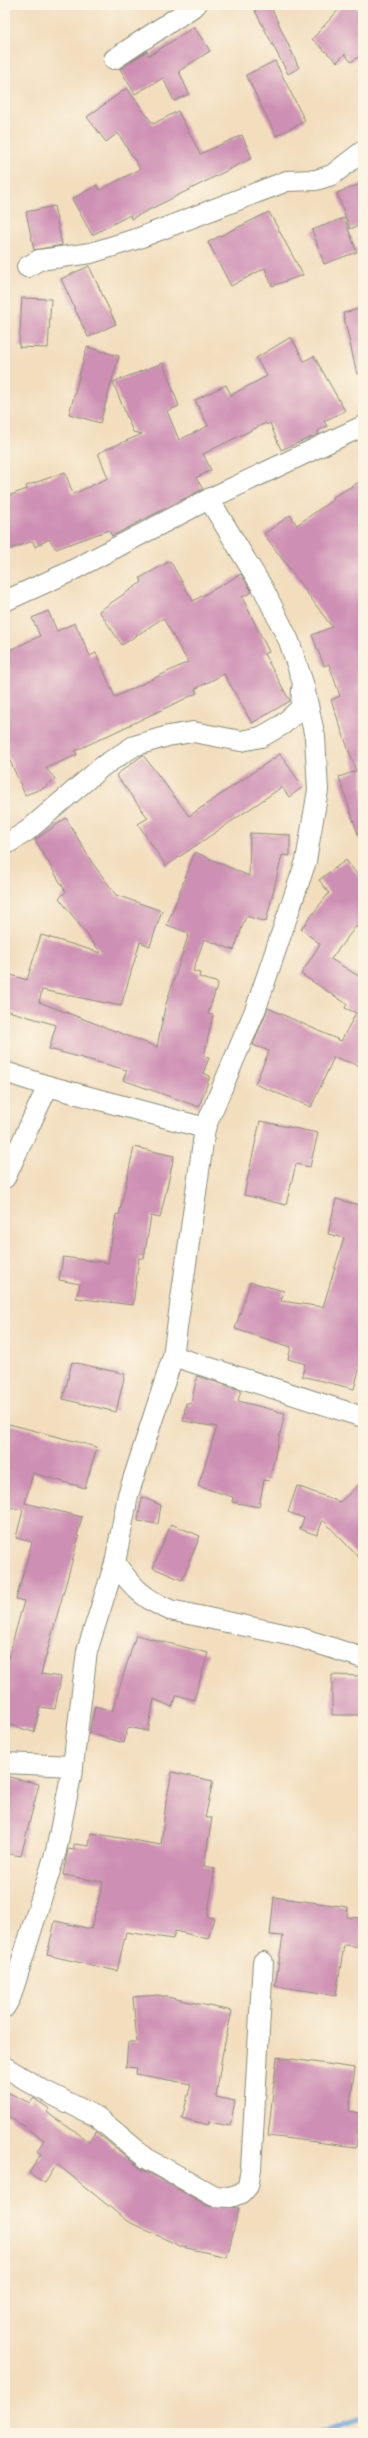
<svg xmlns="http://www.w3.org/2000/svg" width="368" height="2438" viewBox="0 0 368 2438" font-family="'Gochi Hand',sans-serif">
  <style>
    .lines { fill: none; stroke-linecap: round; stroke-linejoin: round }
    .stream { stroke: #69a4da; stroke-width: 6 }
    .building { fill: #ce8fb4 }
    .minor-casing { stroke: #888d78; stroke-width: 22 }
    .minor { stroke: #fff; stroke-width: 20 }
  </style>
  <rect width="100%" height="100%" fill="#fcf5e5"/>
  <filter id="ink" filterUnits="userSpaceOnUse"><feTurbulence type="fractalNoise" baseFrequency=".025" numOctaves="2"/><feDisplacementMap in="SourceGraphic" scale="8" xChannelSelector="R" yChannelSelector="G"/><feConvolveMatrix kernelMatrix="1 2 1 2 8 2 1 2 1" color-interpolation-filters="sRGB"/></filter>
  <filter id="wash" filterUnits="userSpaceOnUse"><feTurbulence type="fractalNoise" baseFrequency=".012" numOctaves="4" result="noise"/><feDisplacementMap in="SourceGraphic" scale="16" xChannelSelector="R" yChannelSelector="G"/><feGaussianBlur stdDeviation="0.9" result="paint"/><feColorMatrix in="noise" values="0 0 0 0 0 0 0 0 0 0 0 0 0 0 0 0 0 1.4 0 .05"/><feComposite in="paint" operator="in"/></filter>
  <g filter="url(#wash)">
    <rect width="100%" height="100%" fill="#f2ddbd"/>
    <g class="lines">
      <polyline class="stream" points="320,2433 363,2418"/>
    </g>
    <g id="blocks">
      <g class="building">
        <polygon points="252,5 270,5 299,68 288,74"/>
        <polygon points="343,5 354,5 363,14 363,54 351,62 345,54 337,62 312,39"/>
        <polygon points="194,27 210,51 179,71 189,94 174,101 163,78 135,94 120,69 147,51 149,56"/>
        <polygon points="275,61 305,121 276,136 246,75"/>
        <polygon points="127,88 153,124 178,111 200,154 242,135 252,158 131,219 130,215 92,235 72,199 97,185 100,190 140,169 118,133 106,142 87,117"/>
        <polygon points="363,183 363,224 350,229 337,193"/>
        <polygon points="54,206 62,245 34,250 26,212"/>
        <polygon points="269,212 303,275 272,286 265,268 231,286 208,242"/>
        <polygon points="344,218 357,252 324,264 312,230"/>
        <polygon points="89,266 116,324 88,337 61,279"/>
        <polygon points="22,298 51,299 48,348 19,347"/>
        <polygon points="363,308 363,373 357,374 343,313"/>
        <polygon points="291,337 304,361 314,356 345,411 324,421 327,426 318,431 319,434 281,450 270,423 267,425 266,423 203,454 211,470 196,478 203,489 112,536 109,530 56,549 49,539 35,547 33,541 5,551 5,497 27,489 26,486 65,472 73,494 108,478 98,453 142,434 133,432 113,382 163,363 179,406 167,411 179,440 208,426 195,400 226,385 231,395 267,376 256,358"/>
        <polygon points="87,347 119,356 100,423 69,414"/>
        <polygon points="363,480 363,840 360,840 339,777 356,771 331,700 340,696 329,664 324,666 312,635 332,627 264,534 290,515 297,525 334,499 333,497"/>
        <polygon points="170,561 193,601 241,574 252,592 242,597 269,652 264,654 290,701 252,723 224,674 195,689 197,693 75,751 77,755 46,768 55,779 44,788 25,795 5,749 5,652 40,636 32,618 48,611 57,631 75,623 90,656 96,653 115,697 188,662 163,618 122,645 99,611 142,582 140,578"/>
        <polygon points="280,754 303,787 289,797 282,787 166,866 138,824 148,818 116,775 143,755 189,816"/>
        <polygon points="66,818 91,861 116,895 162,911 150,946 140,942 121,1006 42,990 39,1002 157,1047 165,1007 189,933 167,925 195,852 249,876 250,833 290,835 290,856 282,855 266,922 246,916 234,950 204,939 193,971 200,973 199,977 218,983 208,1014 213,1015 204,1056 209,1058 203,1073 210,1076 199,1107 123,1080 127,1070 49,1049 56,1025 5,1010 5,973 27,980 41,935 101,953 59,898 66,892 35,840"/>
        <polygon points="346,860 363,882 363,936 356,926 331,959 360,977 363,971 363,1067 334,1057 311,1107 255,1084 269,1051 253,1045 268,1008 341,1041 356,1013 345,1008 347,1004 301,974 320,944 301,929 329,893 319,880"/>
        <polygon points="260,1121 318,1133 310,1167 296,1164 286,1205 244,1195"/>
        <polygon points="134,1147 174,1156 160,1218 151,1216 144,1258 139,1258 133,1305 76,1298 80,1284 59,1280 63,1257 108,1263 116,1214 119,1215"/>
        <polygon points="336,1199 363,1206 363,1355 354,1389 302,1376 305,1364 288,1359 291,1347 235,1329 250,1282 284,1291 281,1301 323,1307 344,1238 328,1234"/>
        <polygon points="72,1362 125,1374 116,1412 63,1399"/>
        <polygon points="197,1376 241,1390 238,1401 285,1413 269,1481 264,1480 259,1507 232,1502 233,1497 198,1486 217,1427 183,1421 186,1403 191,1404"/>
        <polygon points="5,1423 97,1447 85,1488 33,1473 25,1503 82,1517 77,1536 79,1536 41,1674 61,1677 55,1709 40,1707 34,1732 5,1724 5,1669 24,1601 16,1599 32,1542 16,1538 23,1510 5,1506"/>
        <polygon points="363,1480 363,1562 323,1520 317,1535 300,1529 304,1518 288,1512 297,1486 340,1502"/>
        <polygon points="142,1497 161,1505 158,1524 138,1521"/>
        <polygon points="171,1524 200,1536 182,1580 153,1568"/>
        <polygon points="136,1635 208,1653 194,1700 177,1695 172,1707 154,1699 148,1731 128,1727 124,1743 89,1733 95,1706 112,1711"/>
        <polygon points="332,1675 363,1676 362,1715 332,1715"/>
        <polygon points="172,1772 213,1781 205,1818 212,1818 204,1866 215,1868 207,1917 214,1918 208,1939 175,1931 173,1939 126,1932 117,1971 47,1955 55,1921 91,1929 103,1882 63,1875 68,1849 74,1850 74,1844 89,1846 91,1833 161,1845 166,1802"/>
        <polygon points="5,1776 39,1784 21,1856 5,1853"/>
        <polygon points="274,1897 348,1907 347,1917 363,1918 363,1947 344,1945 336,1995 275,1986 283,1936 270,1935"/>
        <polygon points="158,1995 232,2011 222,2056 216,2097 235,2101 230,2126 209,2122 208,2125 182,2118 191,2084 136,2074 137,2068 126,2067 128,2042 137,2042 133,1997"/>
        <polygon points="277,2057 355,2068 349,2111 360,2113 356,2147 268,2136"/>
        <polygon points="5,2091 30,2103 34,2098 36,2100 50,2109 47,2112 53,2117 89,2141 96,2132 140,2168 208,2206 239,2208 227,2257 182,2247 127,2221 57,2164 45,2183 29,2173 41,2154 37,2151 44,2140 5,2114"/>
      </g>
    </g>
  </g>
  <g filter="url(#ink)">
    <use href="#blocks" fill-opacity="0" stroke="#888d78" stroke-width="1"/>
    <g class="lines">
      <g class="minor-casing">
        <g id="minor">
          <polyline points="114,59 196,5"/>
          <polyline points="27,267 39,260 91,253 139,238 287,181 316,180 332,175 363,151"/>
          <polyline points="5,601 67,573 209,499 363,426"/>
          <polyline points="5,845 27,831 103,766 134,746 168,736 193,732 241,741 261,737 282,725 301,708 302,689"/>
          <polyline points="5,1072 48,1086 205,1128"/>
          <polyline points="5,1178 48,1086"/>
          <polyline points="173,1356 363,1417"/>
          <path d="M115,1563C132,1586 143,1599 170,1610L298,1637L363,1658"/>
          <polyline points="5,1763 73,1766"/>
          <polyline points="5,2007 11,1996 56,1851 73,1766 87,1651 115,1563 128,1495 173,1356 205,1128 256,1008 306,861 318,790 315,737 303,683 289,641 264,590 209,499"/>
          <polyline points="5,2067 39,2088 97,2117 146,2158 214,2196 230,2197 242,2193 248,2186 251,2169 263,1962"/>
        </g>
      </g>
      <use href="#minor" class="minor"/>
    </g>
  </g>
  <rect width="368" height="2438" fill="none" stroke="#fcf5e5" stroke-width="20"/>
</svg>
